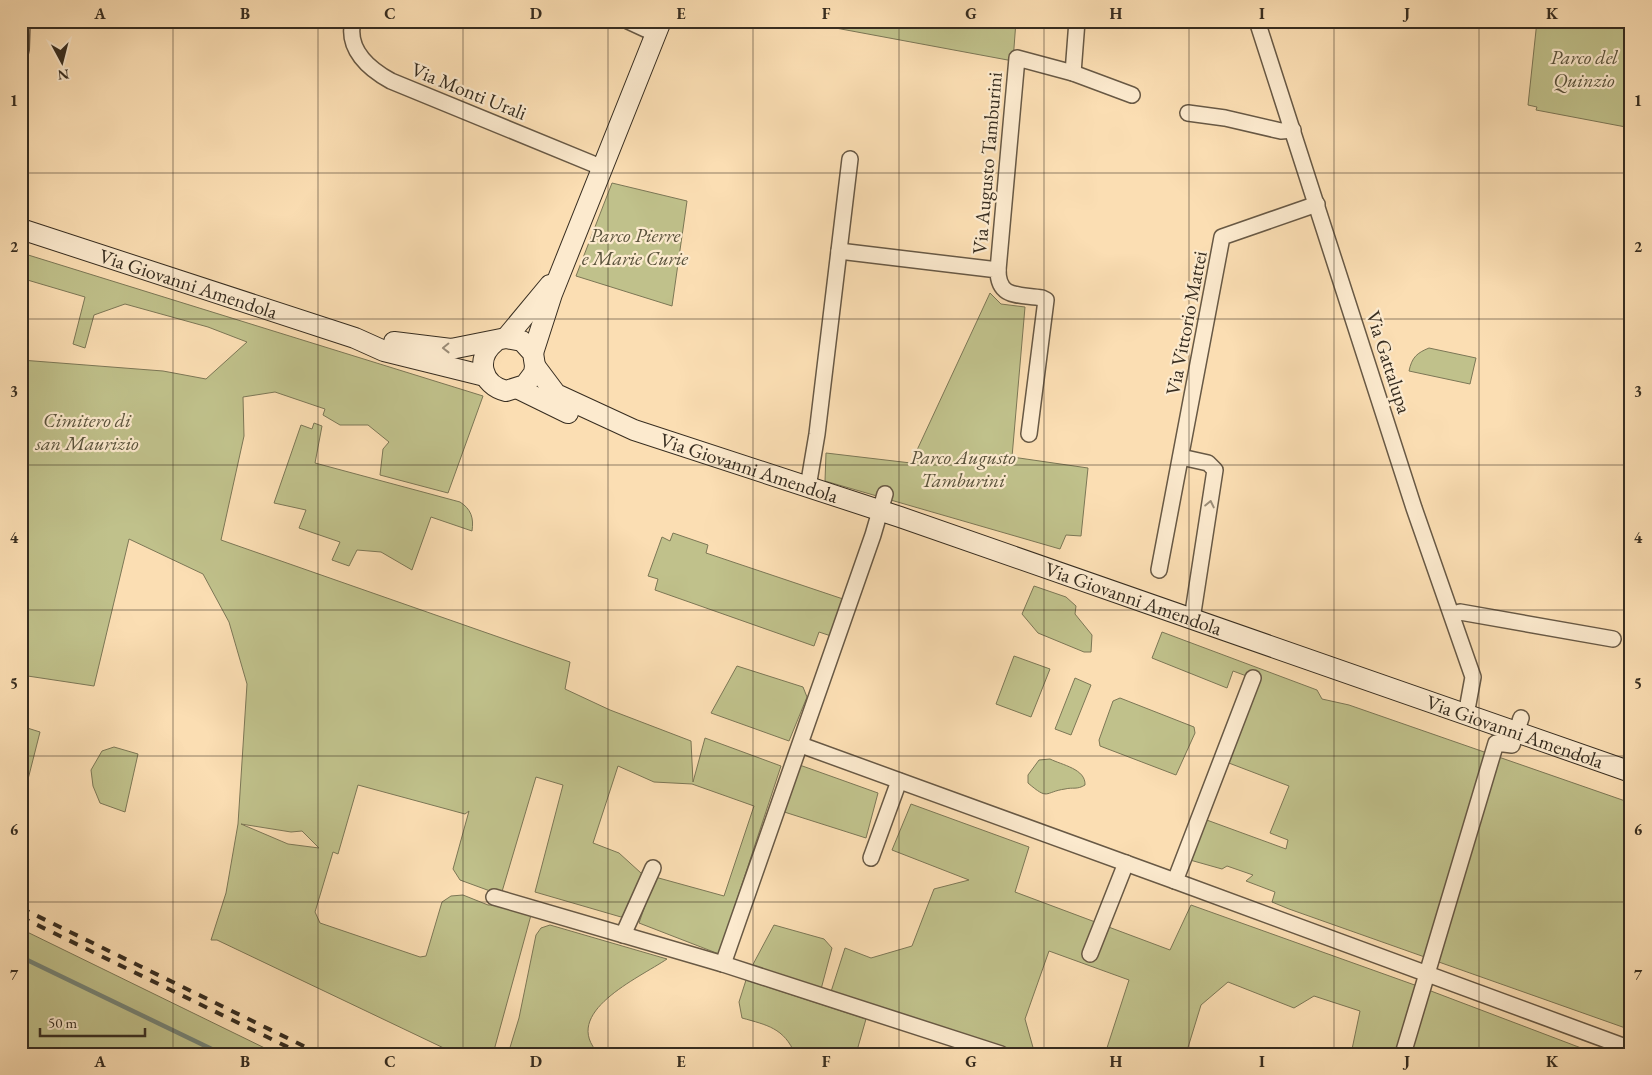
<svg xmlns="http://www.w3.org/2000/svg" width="1652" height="1075" viewBox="0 0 1652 1075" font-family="'EB Garamond',serif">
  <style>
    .green { fill: #c0c18b; stroke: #7c7756; fill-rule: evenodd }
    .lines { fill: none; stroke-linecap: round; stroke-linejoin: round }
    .stream { stroke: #758376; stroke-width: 4.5 }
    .street-casing { stroke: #685945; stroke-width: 18 }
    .secondary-casing { stroke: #372d20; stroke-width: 22 }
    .street { stroke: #fceace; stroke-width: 15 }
    .secondary { stroke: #fceace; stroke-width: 20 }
    .rail { stroke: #372d20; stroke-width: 4; stroke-dasharray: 9 9; stroke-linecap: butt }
    .oneway { stroke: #9a8c77 }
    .grid { fill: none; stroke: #372d20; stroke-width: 1; stroke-opacity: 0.55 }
    .labels { text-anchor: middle; stroke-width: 4.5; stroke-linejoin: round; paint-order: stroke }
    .park-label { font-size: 20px; font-style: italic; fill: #59523b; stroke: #fceace }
    .street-label { font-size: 20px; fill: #372d20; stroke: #fceace }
    .neatline { fill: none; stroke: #372d20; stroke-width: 2 }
    .grid-label { font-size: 16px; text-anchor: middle; font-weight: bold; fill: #372d20 }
  </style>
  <rect width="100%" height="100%" fill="#fbdeb3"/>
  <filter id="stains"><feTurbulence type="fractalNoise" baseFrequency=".004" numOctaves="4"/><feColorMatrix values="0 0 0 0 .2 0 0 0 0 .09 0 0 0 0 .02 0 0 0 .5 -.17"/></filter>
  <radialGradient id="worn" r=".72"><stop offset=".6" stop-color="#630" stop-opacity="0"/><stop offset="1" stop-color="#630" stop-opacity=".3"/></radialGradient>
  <g class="green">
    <polygon points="798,21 1016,21 1013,61"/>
    <polygon points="1537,21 1631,21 1631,128 1536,110 1537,107 1528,105"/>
    <polygon points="612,183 687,201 672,306 576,276"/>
    <path d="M25,254L483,396L448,493L380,475L383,449L389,442L368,425H340L323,415L325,409L275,392L243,397L244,436L221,540L570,662L565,689L610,710L691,741L693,782L705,738L781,766L719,954L639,923L655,877L724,896L754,806L692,784L654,782L618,766L593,843L619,853L652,883L621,917L535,892L563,785L536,777L501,895L460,880L453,869L469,811L465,814L358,785L338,854L333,852L315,912L320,923L420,957L426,956L442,902L451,896L463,895L488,905H499L531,915L493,1054H449L450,1051L217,940H211L226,893L238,824L247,684L229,622L203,574L129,539L94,686L21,675V360L163,371L206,379L247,342L208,327L125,304L94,315L85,348L73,344L85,297L24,279ZM241,824L291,832L302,831L319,848L288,844Z"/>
    <polygon points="990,293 1001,304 1025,307 1012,457 1088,468 1081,536 1066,535 1060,549 825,481 826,453 911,463"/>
    <path d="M1429,348L1476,358L1470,384L1409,371C1412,357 1417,353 1429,348Z"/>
    <path d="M314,423L322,426L315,463L460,502C471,509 474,518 472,531L431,517L412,570L381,552L357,550L349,566L332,560L340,542L299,528L306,510L274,503L301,425L312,429Z"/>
    <polygon points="673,533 708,545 706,553 846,600 834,637 819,632 814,646 655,590 658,579 648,576 662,537 670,541"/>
    <polygon points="1034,586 1066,597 1076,606 1075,614 1092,635 1091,652 1084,652 1038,633 1022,614"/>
    <polygon points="1162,632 1317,690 1322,699 1349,705 1631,803 1631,1030 1289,909 1272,902 1275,892 1246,881 1253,875 1227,866 1222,869 1190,860 1204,819 1286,849 1288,840 1270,833 1289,786 1221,760 1252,678 1233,671 1227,688 1152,658"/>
    <polygon points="1014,656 1050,669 1031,717 996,704"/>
    <polygon points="737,666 803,687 807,697 789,741 711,713"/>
    <polygon points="1075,678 1091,685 1071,735 1055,729"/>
    <polygon points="1120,698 1194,727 1195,733 1176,775 1100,746 1099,740 1113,701"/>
    <polygon points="21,726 40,732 21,807"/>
    <polygon points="114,747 138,754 125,812 100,803 93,786 91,770 102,751"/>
    <path d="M1050,759C1062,765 1086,769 1085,785C1077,790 1073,787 1065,789C1044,792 1049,801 1028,783V775L1039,760Z"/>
    <polygon points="794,763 878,793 866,838 778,810"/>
    <polygon points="911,804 1029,847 1015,892 1170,950 1191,905 1423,988 1597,1054 1351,1054 1360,1011 1314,996 1294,1008 1228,982 1201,1005 1186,1054 1105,1054 1129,980 1049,951 1025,1019 1034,1051 1044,1054 1001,1054 829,998 845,948 871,958 912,946 934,889 969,880 892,850"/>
    <path d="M550,925L667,959C639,978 559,1013 599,1054H508L519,1018L536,935L541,928Z"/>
    <polygon points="774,925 824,939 832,948 820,993 750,970"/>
    <polygon points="21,929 277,1054 21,1054"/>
    <path d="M746,980L866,1019L856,1054H795C784,1028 767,1025 742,1018L739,1002Z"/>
  </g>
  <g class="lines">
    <polyline class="stream" points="21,957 222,1054"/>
    <g class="street-casing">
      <g id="street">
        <path d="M353,21C346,49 369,69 391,81L603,168"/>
        <polyline points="628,21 656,34"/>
        <polyline points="1257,21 1414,508 1473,677 1466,715"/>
        <polyline points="21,50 22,21"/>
        <polyline points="1073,73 1077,21"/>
        <polyline points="1188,113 1225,118 1281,131 1293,130"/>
        <path d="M839,251L998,270C998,299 1019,294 1042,298L1046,300L1029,434"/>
        <polyline points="998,270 1017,58 1073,73 1132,95"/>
        <polyline points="1181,457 1208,463 1215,470 1192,619"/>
        <polyline points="808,487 817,434 850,159"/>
        <polyline points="1159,570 1222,237 1317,204"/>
        <polyline points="1452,615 1460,612 1613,639"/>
        <polyline points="801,745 1175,881 1253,678"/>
        <polyline points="871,858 899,781"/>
        <polyline points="1175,881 1631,1049"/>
        <polyline points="494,897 723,964 1001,1054"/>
        <polyline points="623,935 653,868"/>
        <polyline points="1090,954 1126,863"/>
        <polyline points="723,964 873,535 885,494"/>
        <polyline points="1403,1054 1496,743 1512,745 1521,718"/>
      </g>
    </g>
    <g class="secondary-casing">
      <g id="secondary">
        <path id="s1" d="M21,229L355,338L384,351L485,376"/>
        <polyline points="506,338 550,285"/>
        <path d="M394,342L451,349L506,338L522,341L533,353L535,366L534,373L525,385L506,391C481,385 475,358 495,342"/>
        <polyline points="533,353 552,294 661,21"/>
        <path id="s2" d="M535,366L556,394L634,430L900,517L1631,772"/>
        <polyline points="519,389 568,413"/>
      </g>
    </g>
    <use href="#street" class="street"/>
    <use href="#secondary" class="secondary"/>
    <g class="rail">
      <polyline points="21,908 320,1054"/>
      <polyline points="21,917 302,1054"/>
    </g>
  </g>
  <defs><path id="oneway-chevron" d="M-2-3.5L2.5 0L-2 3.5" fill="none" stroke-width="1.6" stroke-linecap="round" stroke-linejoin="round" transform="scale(1.25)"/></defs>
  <g class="oneway">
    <use href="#oneway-chevron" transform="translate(446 348) rotate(179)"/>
    <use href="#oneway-chevron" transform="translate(1210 504) rotate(-78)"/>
  </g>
  <path class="grid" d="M173,21V1054M318,21V1054M463,21V1054M608,21V1054M753,21V1054M899,21V1054M1044,21V1054M1189,21V1054M1334,21V1054M1479,21V1054M21,173H1631M21,319H1631M21,465H1631M21,610H1631M21,756H1631M21,902H1631"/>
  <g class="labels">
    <g class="park-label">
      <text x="1584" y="64">Parco del<tspan x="1584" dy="23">Quinzio</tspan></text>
      <text x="635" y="242">Parco Pierre<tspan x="635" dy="23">e Marie Curie</tspan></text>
      <text x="87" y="427">Cimitero di<tspan x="87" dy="23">san Maurizio</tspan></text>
      <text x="963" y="464">Parco Augusto<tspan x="963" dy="23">Tamburini</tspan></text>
    </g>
    <g class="street-label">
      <text transform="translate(469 91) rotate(22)" y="7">Via Monti Urali</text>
      <text transform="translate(987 163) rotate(-85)" y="7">Via Augusto Tamburini</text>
      <text dy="7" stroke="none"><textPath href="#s1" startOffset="176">Via Giovanni Amendola</textPath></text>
      <text transform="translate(1186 323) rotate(-79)" y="7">Via Vittorio Mattei</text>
      <text transform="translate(1389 362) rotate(72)" y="7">Via Gattalupa</text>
      <text dy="7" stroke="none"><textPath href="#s2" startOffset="242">Via Giovanni Amendola</textPath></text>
      <text dy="7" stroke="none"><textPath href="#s2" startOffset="648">Via Giovanni Amendola</textPath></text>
      <text dy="7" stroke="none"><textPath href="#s2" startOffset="1052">Via Giovanni Amendola</textPath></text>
    </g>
  </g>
  <rect width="1652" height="1075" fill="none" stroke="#fbdeb3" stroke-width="55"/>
  <g transform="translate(62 62) rotate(173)" stroke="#fceace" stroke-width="4" paint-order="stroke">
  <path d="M0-4L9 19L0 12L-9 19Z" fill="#372d20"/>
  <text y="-8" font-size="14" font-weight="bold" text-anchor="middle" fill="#372d20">N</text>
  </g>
  <path d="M40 1028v8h105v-8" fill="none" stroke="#372d20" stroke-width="2.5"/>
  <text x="48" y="1028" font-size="15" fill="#372d20" stroke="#fceace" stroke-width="4" paint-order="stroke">50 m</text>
  <rect x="28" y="28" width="1596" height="1020" class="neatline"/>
  <g class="grid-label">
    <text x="100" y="19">A</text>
    <text x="245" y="19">B</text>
    <text x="390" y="19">C</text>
    <text x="536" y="19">D</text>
    <text x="681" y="19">E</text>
    <text x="826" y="19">F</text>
    <text x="971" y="19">G</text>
    <text x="1116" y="19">H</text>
    <text x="1262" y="19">I</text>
    <text x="1407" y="19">J</text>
    <text x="1552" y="19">K</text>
    <text x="14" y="106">1</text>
    <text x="1638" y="106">1</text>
    <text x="14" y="252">2</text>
    <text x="1638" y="252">2</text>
    <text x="14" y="397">3</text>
    <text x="1638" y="397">3</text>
    <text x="14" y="543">4</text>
    <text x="1638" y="543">4</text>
    <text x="14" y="689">5</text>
    <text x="1638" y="689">5</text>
    <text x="14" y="835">6</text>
    <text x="1638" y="835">6</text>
    <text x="14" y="980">7</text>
    <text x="1638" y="980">7</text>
    <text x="100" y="1067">A</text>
    <text x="245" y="1067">B</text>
    <text x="390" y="1067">C</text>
    <text x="536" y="1067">D</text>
    <text x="681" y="1067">E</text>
    <text x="826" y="1067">F</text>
    <text x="971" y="1067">G</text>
    <text x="1116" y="1067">H</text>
    <text x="1262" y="1067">I</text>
    <text x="1407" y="1067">J</text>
    <text x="1552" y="1067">K</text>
  </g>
  <rect width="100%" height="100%" filter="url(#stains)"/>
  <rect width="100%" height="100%" fill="url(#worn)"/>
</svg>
